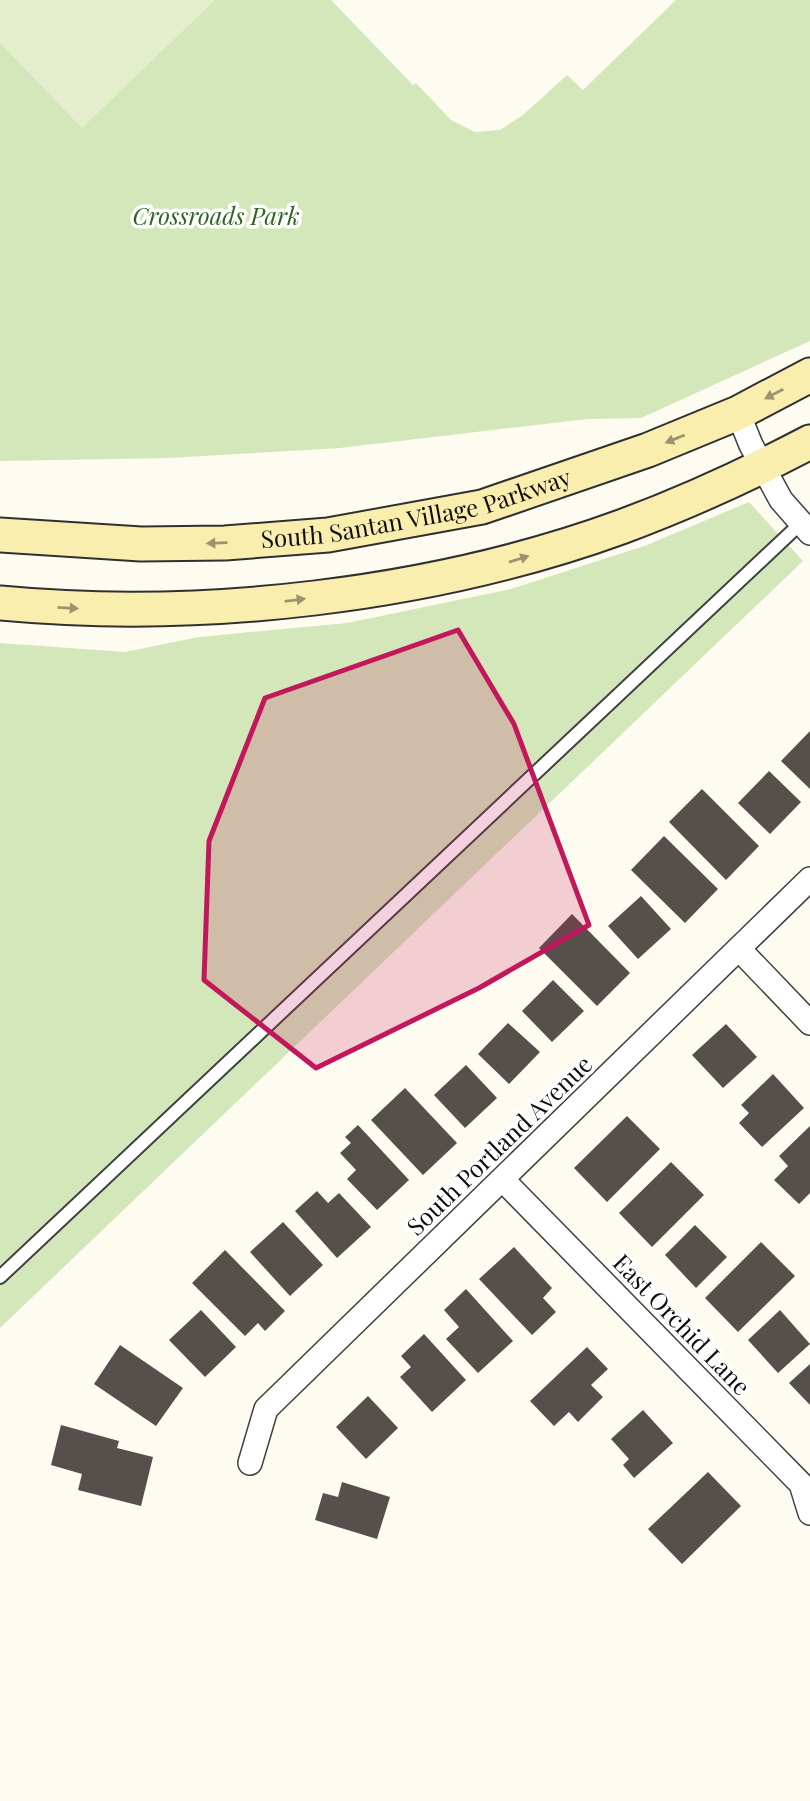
<svg xmlns="http://www.w3.org/2000/svg" width="810" height="1801" viewBox="0 0 810 1801" font-family="'Playfair Display',serif">
  <style>
    .green { fill: #d4e7bb }
    .pitch { fill: #e4eecd }
    .building { fill: #564f4b }
    .lines { fill: none; stroke-linecap: round; stroke-linejoin: round }
    .lane-casing { stroke: #414141; stroke-width: 16 }
    .street-casing { stroke: #414141; stroke-width: 26 }
    .secondary-casing { stroke: #303030; stroke-width: 37 }
    .lane { stroke: #fff; stroke-width: 12 }
    .street { stroke: #fff; stroke-width: 23 }
    .secondary { stroke: #faeeaf; stroke-width: 33 }
    .oneway { fill: #9c946f }
    .marked { fill: #c2185b; fill-opacity: 0.2; stroke: #c2185b; stroke-width: 5; stroke-linejoin: round }
    .labels { text-anchor: middle; stroke-width: 7; stroke-linejoin: round; paint-order: stroke }
    .park-label { font-size: 24px; font-style: italic; fill: #326222; stroke: #fff }
    .street-label { font-size: 24px; fill: #0e0e0e; stroke: #fff }
  </style>
  <rect width="100%" height="100%" fill="#fefbf0"/>
  <g class="green">
    <polygon points="0,0 331,0 413,85 416,83 451,120 475,132 500,130 523,115 567,75 583,90 676,0 810,0 810,341 641,418 588,419 340,448 168,458 0,461"/>
    <polygon points="749,502 803,561 0,1328 0,643 125,652 199,637 347,623 511,589 647,545"/>
  </g>
  <polygon class="pitch" points="0,0 215,0 82,128 0,43"/>
  <g class="building">
    <polygon points="810,731 810,789 781,761"/>
    <polygon points="769,771 801,802 770,834 738,803"/>
    <polygon points="702,789 759,846 726,880 669,822"/>
    <polygon points="664,836 718,889 685,923 631,870"/>
    <polygon points="641,896 671,929 638,959 608,926"/>
    <polygon points="572,914 630,973 597,1006 539,948"/>
    <polygon points="553,980 584,1011 552,1042 522,1011"/>
    <polygon points="508,1023 540,1052 509,1084 478,1054"/>
    <polygon points="726,1024 757,1057 723,1088 692,1055"/>
    <polygon points="466,1065 497,1098 465,1128 434,1095"/>
    <polygon points="773,1074 804,1108 762,1147 739,1123 749,1113 741,1105"/>
    <polygon points="405,1088 457,1143 423,1175 371,1120"/>
    <polygon points="627,1116 660,1149 607,1202 574,1168"/>
    <polygon points="358,1125 409,1180 377,1210 347,1179 356,1170 340,1153 351,1143 345,1137"/>
    <polygon points="810,1126 810,1193 799,1204 774,1180 788,1166 779,1156"/>
    <polygon points="671,1162 704,1195 652,1247 619,1213"/>
    <polygon points="317,1191 328,1203 339,1193 371,1227 337,1258 295,1211"/>
    <polygon points="283,1222 323,1265 290,1296 250,1252"/>
    <polygon points="695,1225 727,1257 696,1288 665,1255"/>
    <polygon points="761,1242 795,1276 738,1332 705,1298"/>
    <polygon points="514,1247 552,1288 543,1298 556,1312 532,1335 479,1279"/>
    <polygon points="225,1250 285,1311 265,1331 258,1323 245,1336 192,1283"/>
    <polygon points="466,1289 513,1341 478,1373 446,1339 459,1327 444,1310"/>
    <polygon points="201,1310 236,1347 205,1377 169,1340"/>
    <polygon points="780,1310 810,1344 778,1373 748,1340"/>
    <polygon points="424,1334 466,1380 432,1412 400,1377 411,1367 401,1356"/>
    <polygon points="120,1345 183,1388 156,1426 94,1384"/>
    <polygon points="587,1347 608,1369 591,1385 603,1397 578,1422 569,1412 554,1426 530,1401"/>
    <polygon points="810,1364 810,1405 789,1383"/>
    <polygon points="368,1396 398,1428 366,1459 336,1427"/>
    <polygon points="643,1410 673,1443 634,1478 623,1465 629,1459 611,1439"/>
    <polygon points="61,1425 119,1441 117,1448 153,1457 141,1506 78,1490 82,1474 51,1465"/>
    <polygon points="708,1472 741,1506 682,1564 648,1529"/>
    <polygon points="342,1482 390,1497 377,1539 315,1520 323,1493 338,1497"/>
  </g>
  <g class="lines">
    <g class="lane-casing">
      <polyline id="lane" points="0,1277 801,523"/>
    </g>
    <g class="street-casing">
      <g id="street">
        <polyline points="738,413 751,445 781,500 810,533"/>
        <polyline points="739,949 810,1023"/>
        <polyline points="503,1180 801,1484 810,1513"/>
        <polyline points="250,1463 266,1409 810,879"/>
      </g>
    </g>
    <g class="secondary-casing">
      <g id="secondary">
        <path id="s1" d="M0,535L141,544L225,543L328,535L482,507L648,450L738,413L810,375"/>
        <path d="M0,603C201,622 431,596 621,527C686,503 749,474 810,442"/>
      </g>
    </g>
    <use href="#lane" class="lane"/>
    <use href="#street" class="street"/>
    <use href="#secondary" class="secondary"/>
  </g>
  <defs><path id="oneway-solid" d="M-6-.8H1V-3.2L6.5 0L1 3.2V.8H-6Z" transform="scale(1.75)"/></defs>
  <g class="oneway">
    <use href="#oneway-solid" transform="translate(774 394) rotate(153)"/>
    <use href="#oneway-solid" transform="translate(675 439) rotate(158)"/>
    <use href="#oneway-solid" transform="translate(217 543) rotate(178)"/>
    <use href="#oneway-solid" transform="translate(519 559) rotate(-17)"/>
    <use href="#oneway-solid" transform="translate(295 600) rotate(-7)"/>
    <use href="#oneway-solid" transform="translate(68 608) rotate(3)"/>
  </g>
  <path class="marked" d="M458,630L514,724L589,925L479,988L316,1068L204,980L209,841L265,698Z"/>
  <g class="labels">
    <g class="park-label">
      <text x="216" y="225">Crossroads Park</text>
    </g>
    <g class="street-label">
      <text dy="8" stroke="none"><textPath href="#s1" startOffset="420">South Santan Village Parkway</textPath></text>
      <text transform="translate(500 1146) rotate(-44)" y="8">South Portland Avenue</text>
      <text transform="translate(681 1325) rotate(46)" y="8">East Orchid Lane</text>
    </g>
  </g>
</svg>
